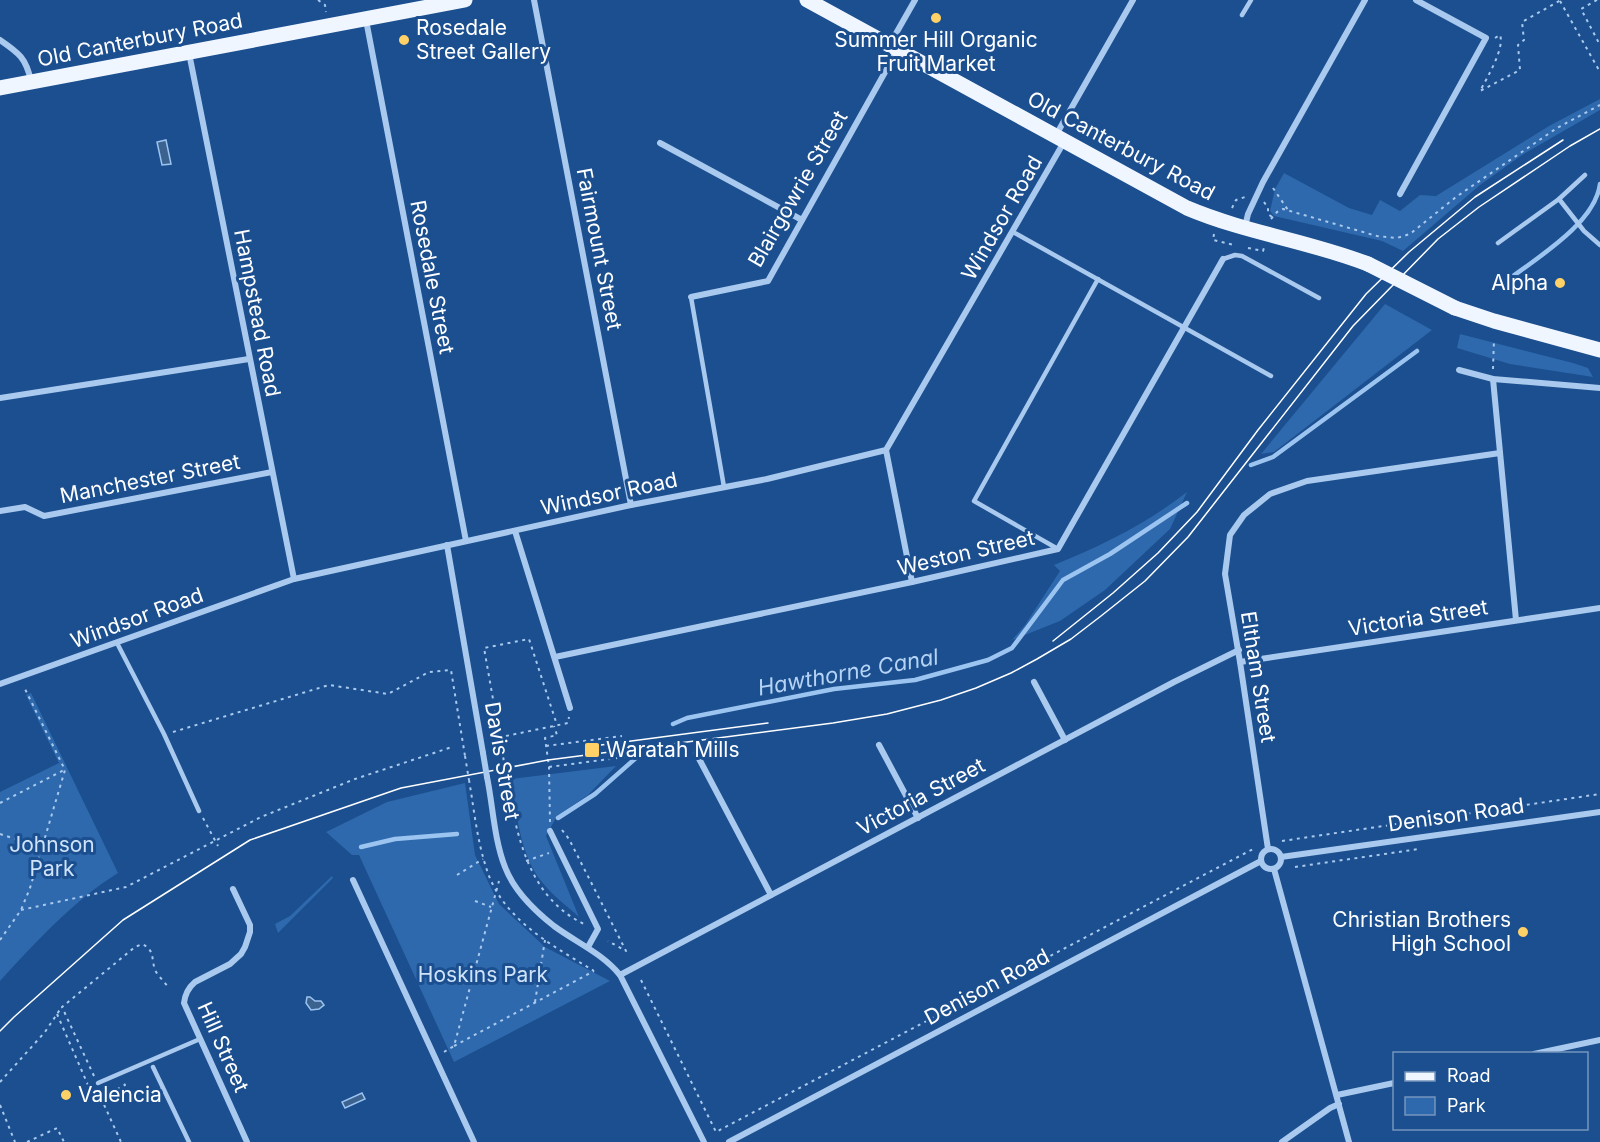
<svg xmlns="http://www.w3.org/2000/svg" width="1600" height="1142" viewBox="0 0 1600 1142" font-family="Inter,sans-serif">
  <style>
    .green { fill: #2e69ad }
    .water { fill: #3c6290; stroke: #9cc4f0; stroke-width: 1.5 }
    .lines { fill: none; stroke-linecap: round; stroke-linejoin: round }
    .stream { stroke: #9cc4f0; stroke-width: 4.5 }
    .path { stroke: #a9c9ee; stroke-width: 2; stroke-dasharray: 3 4.5; stroke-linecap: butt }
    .lane { stroke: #a9c9ee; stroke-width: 4.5 }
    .street { stroke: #a9c9ee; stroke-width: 6 }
    .primary { stroke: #f0f6ff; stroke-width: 15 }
    .tram { stroke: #fff; stroke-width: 1.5 }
    .path-bridge { stroke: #a9c9ee; stroke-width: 2; stroke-dasharray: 3 4.5; stroke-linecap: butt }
    .street-bridge { stroke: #a9c9ee; stroke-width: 6 }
    .primary-bridge { stroke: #f0f6ff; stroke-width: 15 }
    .poi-dot { fill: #ffd166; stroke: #1b4f8f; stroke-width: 2 }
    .labels { text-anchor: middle; stroke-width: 6; stroke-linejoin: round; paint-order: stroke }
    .poi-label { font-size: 21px; fill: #fff; stroke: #1b4f8f; text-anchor: start }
    .street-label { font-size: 21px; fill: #fff; stroke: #1b4f8f }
    .park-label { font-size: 21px; fill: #cfe3fa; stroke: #1b4f8f }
    .water-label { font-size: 22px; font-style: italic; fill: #b5d3f5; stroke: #1b4f8f }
  </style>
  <rect width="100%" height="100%" fill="#1b4f8f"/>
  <g class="green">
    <polygon points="1600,99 1600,110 1522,155 1480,185 1403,251 1382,241 1274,216 1270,211 1275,189 1284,173 1349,208 1372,215 1380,200 1400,211 1420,195 1436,196 1549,126"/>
    <polygon points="1385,304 1432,330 1274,452 1261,454"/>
    <polygon points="1460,334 1573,363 1588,368 1593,377 1510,364 1457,348"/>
    <path d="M1187,492L1170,529L1105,590L1060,621L1012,640L1025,625L1060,571L1054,565C1103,545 1146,524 1187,492Z"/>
    <path d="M31,693L118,873C73,901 35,943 0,981V792L59,763L26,695Z"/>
    <path d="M616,766L588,795L557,816L546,836L579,917C567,906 552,895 541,881C519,852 517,813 511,779Z"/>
    <polygon points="465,783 475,855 499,904 545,947 610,981 454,1062 359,855 352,855 326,832 387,802"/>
    <polygon points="332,876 333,878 278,933 275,924 290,916"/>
  </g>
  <g class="water">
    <polygon points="166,140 171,164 162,165 157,142"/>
    <polygon points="307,997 310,997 315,1001 321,1001 324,1005 319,1009 311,1010 306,1003"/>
    <polygon points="362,1093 365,1099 345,1108 342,1102"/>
  </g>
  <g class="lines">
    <g class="stream">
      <path d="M1505,282C1535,259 1595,224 1600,184"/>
      <polyline points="1251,465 1273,457 1417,351"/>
      <polyline points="673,724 687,718 834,689 915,680 988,660 1012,648 1063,580 1110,554 1187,503"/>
      <polyline points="558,818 595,794 637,757"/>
      <polyline points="361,847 395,839 457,834"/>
    </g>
    <g class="path">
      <polyline points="318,0 325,5 326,12"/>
      <polyline points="1597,0 1581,9 1600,45"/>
      <polyline points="1560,1 1600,72"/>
      <path d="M1495,38L1500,35C1505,48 1487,78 1480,91L1520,70L1518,45L1524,40L1522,22L1561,0"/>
      <polyline points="1273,188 1288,210"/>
      <polyline points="1264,202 1268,208 1268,214 1272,217"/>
      <polyline points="1232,208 1236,200 1245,197"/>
      <polyline points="1271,219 1277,212 1283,209 1377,236 1397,238 1410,234 1456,197 1557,128 1600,105"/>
      <polyline points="1214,234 1213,240 1234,245"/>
      <polyline points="1248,248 1263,251 1264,248"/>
      <polyline points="1493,369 1494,339"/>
      <polyline points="173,732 329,685 388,694 429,672 451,670 465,756"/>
      <polyline points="506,736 568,723 569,717"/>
      <polyline points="546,746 622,736"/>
      <polyline points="502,750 484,648 529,639 557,725"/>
      <polyline points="549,767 625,757"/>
      <path d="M506,774C516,831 526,896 584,924"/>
      <path d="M469,780C474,809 477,840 486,867C501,919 552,945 594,971"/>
      <polyline points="0,803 64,770"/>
      <polyline points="203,818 218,846"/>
      <polyline points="550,822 549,767 545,738 557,735 554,726"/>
      <polyline points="562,830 569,839 626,951 608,941"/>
      <polyline points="0,834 43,848"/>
      <polyline points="1282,841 1600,794"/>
      <polyline points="526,861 549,853"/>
      <polyline points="1295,867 1419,849"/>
      <polyline points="457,875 483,859"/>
      <polyline points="475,901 491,907"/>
      <polyline points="21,910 126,887 261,817 355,779 452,747"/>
      <polyline points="0,940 21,910 30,888 65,770 24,687"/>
      <polyline points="641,980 716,1132 1255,848"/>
      <polyline points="535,1002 545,940"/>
      <polyline points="57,1014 95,1101 125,1085 123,1082"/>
      <polyline points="454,1046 594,971"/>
      <polyline points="444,1052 454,1046 499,881"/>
      <path d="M94,1076L62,1007L135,947L142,944C155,950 151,958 155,970C158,976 164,981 168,987"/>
      <polyline points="0,1082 45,1032 61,1008"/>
      <polyline points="101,1098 121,1142"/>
      <polyline points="0,1105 15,1142"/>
      <polyline points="27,1142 57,1128 64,1142"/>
    </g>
    <g class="lane">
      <polyline points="1242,15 1251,0"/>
      <polyline points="1559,199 1584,231 1600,245"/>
      <polyline points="1013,232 1271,376"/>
      <polyline points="1498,243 1559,199 1585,175"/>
      <polyline points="1223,259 1235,255 1242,256 1319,298"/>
      <polyline points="691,297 724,487"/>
      <polyline points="1058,549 974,501 1098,279"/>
      <polyline points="117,643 164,734 199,811"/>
      <polyline points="153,1067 189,1142"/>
      <polyline points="98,1083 200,1039"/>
      <polyline points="153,1093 163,1089"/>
    </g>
    <g class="street">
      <polyline points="534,0 631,505"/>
      <polyline points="366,20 466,541"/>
      <path d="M0,40C19,53 26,58 31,81"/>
      <polyline points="890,44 915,0"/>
      <polyline points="189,53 294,579"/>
      <polyline points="1056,135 1133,0"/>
      <polyline points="660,143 802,220"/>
      <polyline points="1400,194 1486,38 1416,0"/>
      <polyline points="1245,227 1248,214 1263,182 1365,0"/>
      <polyline points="691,297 768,281 898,49"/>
      <polyline points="1459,370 1493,379 1600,388"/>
      <polyline points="1493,379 1516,620"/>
      <polyline points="0,398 249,359"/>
      <polyline points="886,450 912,582"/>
      <polyline points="0,511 25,507 44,516 272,472"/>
      <polyline points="515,531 570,708"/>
      <polyline points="447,545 483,753"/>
      <polyline points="555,657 912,582 1058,549 1223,259"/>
      <polyline points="1240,662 1600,608"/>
      <polyline points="1034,682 1065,740"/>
      <polyline points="0,684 294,579 631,505 767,479 886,450 1064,142"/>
      <polyline points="879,745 918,818"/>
      <polyline points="696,753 771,895"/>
      <path d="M487,777C493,806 494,839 505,867C514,891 535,911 554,926C577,943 602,953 620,975L704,1142"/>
      <polyline points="550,831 598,929 588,947"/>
      <circle cx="1271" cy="859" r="10"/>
      <polyline points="1268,849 1240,662 1225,574 1230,535 1244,515 1270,494 1307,481 1500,453"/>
      <polyline points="1281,857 1600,812"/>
      <polyline points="1274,869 1349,1142"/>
      <polyline points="353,880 474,1142"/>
      <path d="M233,889L250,925V932L245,947L241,954L230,964L195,982C188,988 185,994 184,1003L247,1142"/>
      <polyline points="620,975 1174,682 1239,650"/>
      <polyline points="1534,1054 1600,1040"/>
      <polyline points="1337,1095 1394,1083"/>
      <polyline points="729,1142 1261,861"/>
      <polyline points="1282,1142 1330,1108 1339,1104"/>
    </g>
    <g class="primary">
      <path d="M807,0L1187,208C1246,233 1309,241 1368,264"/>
      <polyline points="0,88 465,0"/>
      <polyline points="1455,308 1494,321 1600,350"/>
    </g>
    <g class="tram">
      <polyline points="1053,641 1113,593 1158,553 1197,512 1258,430 1366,294 1409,252 1475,197 1563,140"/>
      <polyline points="601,745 768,723"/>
      <polyline points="0,1031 14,1017 123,920 250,840 401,788 548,760 833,723 887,714 941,700 976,688 1011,673 1037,659 1071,639 1101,616 1145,581 1188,537 1353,326 1438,239 1479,207 1570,146 1600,129"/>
    </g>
    <g class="path-bridge">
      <polyline points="502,750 506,774"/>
      <polyline points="465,756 469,780"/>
    </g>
    <polyline class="street-bridge" points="483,753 487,777"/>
    <polyline class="primary-bridge" points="1368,264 1455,308"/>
  </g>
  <g class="poi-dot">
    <circle cx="936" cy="18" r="6"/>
    <circle cx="404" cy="40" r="6"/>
    <circle cx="1560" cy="283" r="6"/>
    <rect x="584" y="742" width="16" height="16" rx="3"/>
    <circle cx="1523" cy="932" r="6"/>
    <circle cx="66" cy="1095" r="6"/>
  </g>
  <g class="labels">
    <g class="poi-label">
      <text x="416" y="35">Rosedale<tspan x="416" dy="24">Street Gallery</tspan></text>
      <text x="936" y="47" text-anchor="middle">Summer Hill Organic<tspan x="936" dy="24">Fruit Market</tspan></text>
      <text x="1548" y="290" text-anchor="end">Alpha</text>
      <text x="606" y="757">Waratah Mills</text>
      <text x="1511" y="927" text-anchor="end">Christian Brothers<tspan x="1511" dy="24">High School</tspan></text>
      <text x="78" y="1102">Valencia</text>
    </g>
    <g class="street-label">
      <text transform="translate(140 40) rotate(-11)" y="7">Old Canterbury Road</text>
      <text transform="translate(1121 146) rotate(28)" y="7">Old Canterbury Road</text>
      <text transform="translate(798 189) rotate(-60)" y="7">Blairgowrie Street</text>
      <text transform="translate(1002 218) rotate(-60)" y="7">Windsor Road</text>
      <text transform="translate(599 249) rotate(79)" y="7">Fairmount Street</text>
      <text transform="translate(432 277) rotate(79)" y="7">Rosedale Street</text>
      <text transform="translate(257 313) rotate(79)" y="7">Hampstead Road</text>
      <text transform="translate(150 479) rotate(-11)" y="7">Manchester Street</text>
      <text transform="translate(609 494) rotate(-12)" y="7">Windsor Road</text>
      <text transform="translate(966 553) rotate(-13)" y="7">Weston Street</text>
      <text transform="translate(137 618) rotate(-20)" y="7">Windsor Road</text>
      <text transform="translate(1418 618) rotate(-9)" y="7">Victoria Street</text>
      <text transform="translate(1258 677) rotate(81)" y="7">Eltham Street</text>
      <text transform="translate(502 761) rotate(80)" y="7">Davis Street</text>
      <text transform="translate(921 797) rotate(-28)" y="7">Victoria Street</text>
      <text transform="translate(1456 815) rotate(-8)" y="7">Denison Road</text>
      <text transform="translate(987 987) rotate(-28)" y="7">Denison Road</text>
      <text transform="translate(223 1047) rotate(66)" y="7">Hill Street</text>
    </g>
    <g class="park-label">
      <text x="52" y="852">Johnson<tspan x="52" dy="24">Park</tspan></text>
      <text x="483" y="982">Hoskins Park</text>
    </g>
    <g class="water-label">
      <text transform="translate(848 672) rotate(-10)" y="8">Hawthorne Canal</text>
    </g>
  </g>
  <rect x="1393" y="1052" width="195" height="78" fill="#1b4f8f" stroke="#7695bc" stroke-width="1.5"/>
  <rect x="1405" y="1072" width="30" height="9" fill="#f0f6ff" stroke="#7695bc" stroke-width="1.5"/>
  <text x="1447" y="1082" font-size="18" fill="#ffffff">Road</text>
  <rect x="1405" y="1097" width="30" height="18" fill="#2e69ad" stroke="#7695bc" stroke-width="1.5"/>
  <text x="1447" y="1112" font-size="18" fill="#ffffff">Park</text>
</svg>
